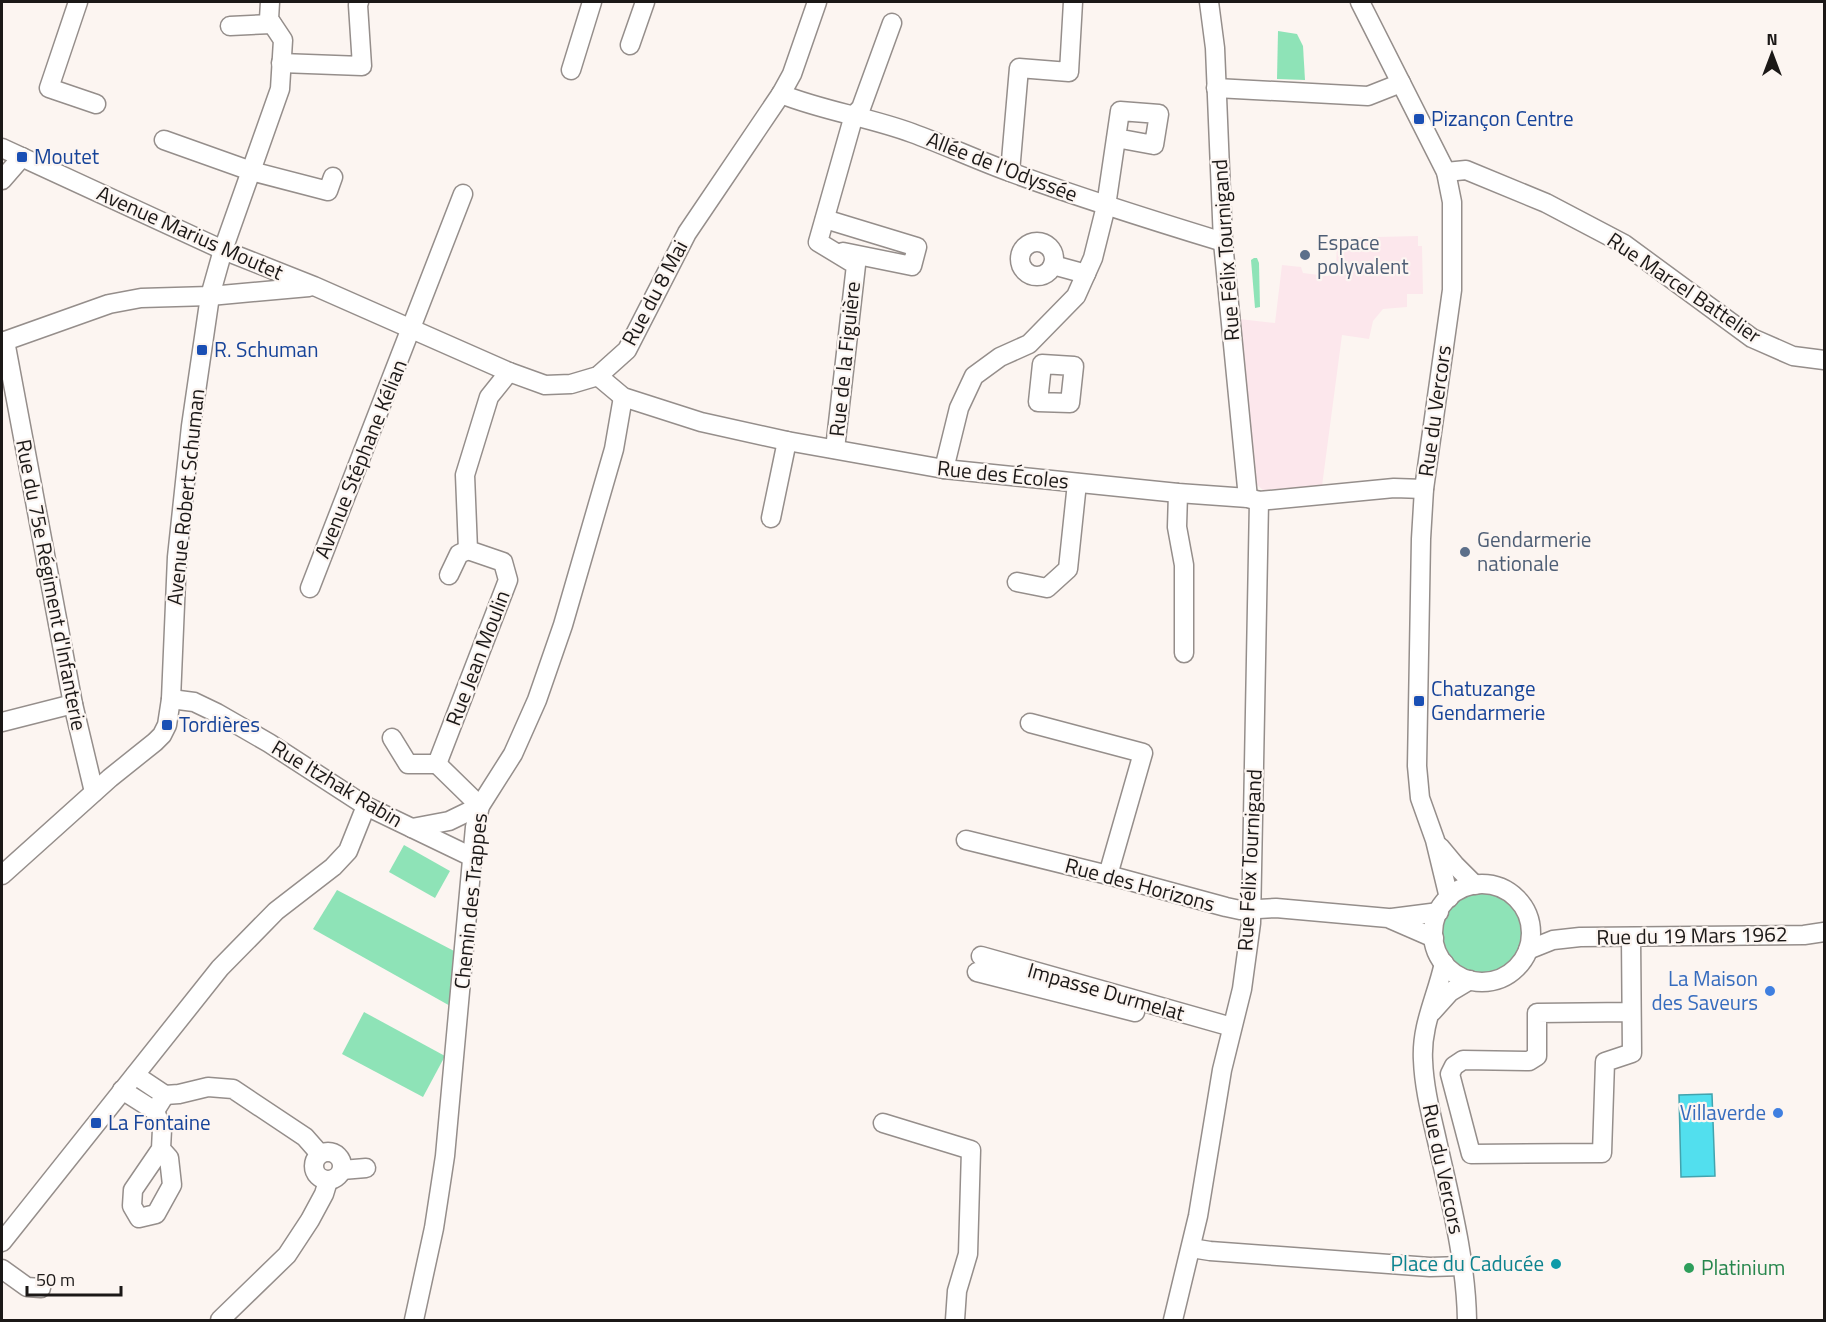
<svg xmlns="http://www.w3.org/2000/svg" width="1826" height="1322" viewBox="0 0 1826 1322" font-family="'Titillium Web',sans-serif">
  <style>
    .education { fill: #fce7ec }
    .green { fill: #8ee3b7 }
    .water { fill: #52dfee; stroke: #42a3ae; stroke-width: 1.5 }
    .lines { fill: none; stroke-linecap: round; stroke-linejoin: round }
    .minor-casing { stroke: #958e8b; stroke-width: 21 }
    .minor { stroke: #fff; stroke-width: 18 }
    .transit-dot { fill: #1a4fb4; stroke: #fcf5f1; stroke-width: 2 }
    .service-dot { fill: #5c6f8a; stroke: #fcf5f1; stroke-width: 2 }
    .shop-dot { fill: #3f7fe0; stroke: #fcf5f1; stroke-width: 2 }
    .culture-dot { fill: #0f9aa8; stroke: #fcf5f1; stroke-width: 2 }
    .leisure-dot { fill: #2e9e5b; stroke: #fcf5f1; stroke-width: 2 }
    .labels { text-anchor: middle; stroke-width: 4.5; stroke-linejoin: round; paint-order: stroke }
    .transit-label { font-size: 21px; fill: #164399; stroke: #fcf5f1; text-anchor: start }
    .street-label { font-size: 21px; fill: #1b1817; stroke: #fcf5f1 }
    .service-label { font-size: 21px; fill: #4e5e75; stroke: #fcf5f1; text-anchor: start }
    .shop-label { font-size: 21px; fill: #366cbe; stroke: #fcf5f1; text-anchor: end }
    .culture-label { font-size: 21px; fill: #0d838f; stroke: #fcf5f1; text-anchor: end }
    .leisure-label { font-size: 21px; fill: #27864d; stroke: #fcf5f1; text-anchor: start }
  </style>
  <rect width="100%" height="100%" fill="#fcf5f1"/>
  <polygon class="education" points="1418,236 1418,246 1422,246 1423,294 1407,294 1407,307 1383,309 1373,321 1369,339 1342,335 1322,486 1263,490 1255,483 1239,319 1275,323 1282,265 1301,267 1303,273 1327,276 1336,273 1337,238"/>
  <g class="green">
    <polygon points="1278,31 1297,34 1303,46 1305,80 1277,79"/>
    <polygon points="1254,258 1257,258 1259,263 1260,307 1255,308 1251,260"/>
    <polygon points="404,845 450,871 435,898 389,872"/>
    <polygon points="337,890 456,952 452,1007 313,929"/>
    <circle cx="1482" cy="933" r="40"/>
    <polygon points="364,1012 445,1056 423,1097 342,1054"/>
  </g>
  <polygon class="water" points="1712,1094 1715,1176 1681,1177 1679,1095"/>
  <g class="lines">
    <g class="minor-casing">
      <g id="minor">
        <polyline points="78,2 49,88 96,104"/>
        <polyline points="1209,2 1215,48 1223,242 1248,498"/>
        <polyline points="1360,2 1446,172 1452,202 1452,290 1424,489 1421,539 1417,766 1420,798 1435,840 1449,898"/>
        <polyline points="230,26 272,24"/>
        <polyline points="630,45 645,2"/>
        <polyline points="281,63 362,66 358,5 359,2"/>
        <polyline points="571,70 592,2"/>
        <polyline points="1216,88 1368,96 1401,83"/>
        <path d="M781,94C823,111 869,117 912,133C945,145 977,160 1010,172C1080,198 1151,220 1223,242"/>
        <polyline points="164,140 251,171 328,191 333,177"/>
        <polyline points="2,148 223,250 314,286 509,372 545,385 571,384 598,376 627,350 687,233 781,94 792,74 817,2"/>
        <polyline points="1010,172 1019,68 1069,72 1073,2"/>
        <polyline points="1446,172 1466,170 1546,203 1624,244 1752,338 1793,356 1824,360"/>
        <polyline points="2,180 22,157"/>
        <polyline points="825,219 917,247 912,266 843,252"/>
        <circle cx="1037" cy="259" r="17"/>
        <polyline points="1053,265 1086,274"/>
        <polyline points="5,341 73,704 94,792"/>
        <polyline points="2,342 109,304 141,298 210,296 309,287"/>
        <polygon points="1042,364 1074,366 1070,403 1038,402"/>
        <polyline points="598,376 623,397 701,422 787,441 944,469 1178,493 1248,498 1259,501 1394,488 1424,489"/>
        <polyline points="835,449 856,265 818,242 854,115 861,108 892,23"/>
        <polyline points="944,469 959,408 974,376 1000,357 1029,344 1076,296 1093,258 1106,206 1120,111 1159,114 1154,145 1116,138"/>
        <polyline points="1178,493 1177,527 1184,565 1184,653"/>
        <polyline points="771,518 787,441"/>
        <polyline points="449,575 459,554 468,550"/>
        <polyline points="1017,582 1047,588 1068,569 1077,483"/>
        <polyline points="310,588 463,194"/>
        <polyline points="171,699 194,702 217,713 269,743 366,806 472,857"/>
        <polyline points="2,722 73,704"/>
        <polyline points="1030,723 1143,753 1108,875"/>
        <polyline points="392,738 408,764 437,764"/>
        <polyline points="437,764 508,580 503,562 468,550 465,475 489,397 509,372"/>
        <polyline points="412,828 449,821 480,806 437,764"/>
        <polyline points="966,840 1108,875 1226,907 1240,910 1276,908 1388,918 1434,938"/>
        <polyline points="1440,847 1455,865 1475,885"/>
        <polyline points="2,875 110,778 155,742 162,735 167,725 171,699 177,557 191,426 210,296 223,250 280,89 283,40 269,19 270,2"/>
        <circle cx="1482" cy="933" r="49"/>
        <polyline points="1392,918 1439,912"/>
        <polyline points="1528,950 1553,940 1580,937 1804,935 1824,932"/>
        <polyline points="981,956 1232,1027"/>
        <path d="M1444,963C1437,996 1421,1025 1423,1060C1424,1089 1432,1118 1438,1145C1451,1203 1466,1261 1467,1320"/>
        <polyline points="977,972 1135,1012"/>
        <polyline points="1432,1012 1450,992 1470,980"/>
        <polyline points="1631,1012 1537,1013 1537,1056 1529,1061 1463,1060 1454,1066 1450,1074 1471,1154 1602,1153 1605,1062 1632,1053 1631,937"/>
        <polyline points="122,1090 155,1111 165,1095 135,1075"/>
        <polyline points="165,1095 179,1094 208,1087 233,1089 305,1137 320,1154"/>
        <polyline points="155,1111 162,1129 161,1149 133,1190 132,1206 139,1218 156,1214 172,1185 169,1158 161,1149"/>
        <polyline points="883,1123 971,1150 968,1254 957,1291 955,1320"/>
        <circle cx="328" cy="1166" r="14"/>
        <polyline points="342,1170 366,1168"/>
        <polyline points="2,1242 220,968 276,911 333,867 348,851 366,806"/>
        <polyline points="1191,1248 1210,1251 1430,1267 1463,1266"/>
        <polyline points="2,1269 27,1287 41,1288"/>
        <polyline points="220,1320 287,1255 310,1220 324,1194 328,1181"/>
        <polyline points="414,1320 434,1228 445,1156 475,827 480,806 513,754 537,700 563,625 614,449 623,397"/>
        <polyline points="1173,1320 1198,1216 1222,1070 1242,989 1251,923 1259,501"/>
      </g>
    </g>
    <use href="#minor" class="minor"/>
  </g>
  <g class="transit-dot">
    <rect x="1413" y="113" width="12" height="12" rx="3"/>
    <rect x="16" y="151" width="12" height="12" rx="3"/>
    <rect x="196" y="344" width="12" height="12" rx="3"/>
    <rect x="1413" y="695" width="12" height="12" rx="3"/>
    <rect x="161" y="719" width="12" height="12" rx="3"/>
    <rect x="90" y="1117" width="12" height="12" rx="3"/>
  </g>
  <g class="service-dot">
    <circle cx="1305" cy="255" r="6"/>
    <circle cx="1465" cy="552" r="6"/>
  </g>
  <g class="shop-dot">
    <circle cx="1770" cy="991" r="6"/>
    <circle cx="1778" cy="1113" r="6"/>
  </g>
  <circle class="culture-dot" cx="1556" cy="1264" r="6"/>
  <circle class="leisure-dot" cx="1689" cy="1268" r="6"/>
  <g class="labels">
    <g class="transit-label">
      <text x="1431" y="126">Pizançon Centre</text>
      <text x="34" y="164">Moutet</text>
      <text x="214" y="357">R. Schuman</text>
      <text x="1431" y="696">Chatuzange<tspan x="1431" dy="24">Gendarmerie</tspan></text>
      <text x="179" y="732">Tordières</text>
      <text x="108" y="1130">La Fontaine</text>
    </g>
    <g class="street-label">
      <text transform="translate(1002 167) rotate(21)" y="7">Allée de l'Odyssée</text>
      <text transform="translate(190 233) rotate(24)" y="7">Avenue Marius Moutet</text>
      <text transform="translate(1226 250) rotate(-94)" y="7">Rue Félix Tournigand</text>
      <text transform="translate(1684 288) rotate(34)" y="7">Rue Marcel Battelier</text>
      <text transform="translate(655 293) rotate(-62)" y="7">Rue du 8 Mai</text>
      <text transform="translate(845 359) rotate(-84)" y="7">Rue de la Figuière</text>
      <text transform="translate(1435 411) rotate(-82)" y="7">Rue du Vercors</text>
      <text transform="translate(361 459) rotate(-68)" y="7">Avenue Stéphane Kélian</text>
      <text transform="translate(1003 475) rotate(6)" y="7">Rue des Écoles</text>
      <text transform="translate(186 497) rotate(-84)" y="7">Avenue Robert Schuman</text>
      <text transform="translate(51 585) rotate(79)" y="7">Rue du 75e Régiment d'Infanterie</text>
      <text transform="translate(478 658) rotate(-69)" y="7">Rue Jean Moulin</text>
      <text transform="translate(337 784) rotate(31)" y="7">Rue Itzhak Rabin</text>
      <text transform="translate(1250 860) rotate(-87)" y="7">Rue Félix Tournigand</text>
      <text transform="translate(1140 885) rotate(15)" y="7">Rue des Horizons</text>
      <text transform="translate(471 901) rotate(-84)" y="7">Chemin des Trappes</text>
      <text transform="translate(1692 936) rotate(-1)" y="7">Rue du 19 Mars 1962</text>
      <text transform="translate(1106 992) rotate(16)" y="7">Impasse Durmelat</text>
      <text transform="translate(1443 1169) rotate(78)" y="7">Rue du Vercors</text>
    </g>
    <g class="service-label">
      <text x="1317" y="250">Espace<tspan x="1317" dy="24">polyvalent</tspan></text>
      <text x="1477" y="547">Gendarmerie<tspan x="1477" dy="24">nationale</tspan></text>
    </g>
    <g class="shop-label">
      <text x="1758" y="986">La Maison<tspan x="1758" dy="24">des Saveurs</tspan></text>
      <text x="1766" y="1120">Villaverde</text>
    </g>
    <g class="culture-label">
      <text x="1544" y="1271">Place du Caducée</text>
    </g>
    <g class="leisure-label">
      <text x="1701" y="1275">Platinium</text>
    </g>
  </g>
  <rect width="1826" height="1322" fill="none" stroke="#1b1817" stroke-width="6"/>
  <g transform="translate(1772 54)" stroke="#fcf5f1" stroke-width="4.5" paint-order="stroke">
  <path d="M0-4.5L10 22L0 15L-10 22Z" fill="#1b1817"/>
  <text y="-9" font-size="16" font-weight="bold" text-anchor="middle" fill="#1b1817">N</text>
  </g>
  <path d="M27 1286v9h94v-9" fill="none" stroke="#1b1817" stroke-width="3"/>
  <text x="36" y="1286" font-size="18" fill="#1b1817" stroke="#fcf5f1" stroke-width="4.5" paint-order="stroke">50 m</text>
</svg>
